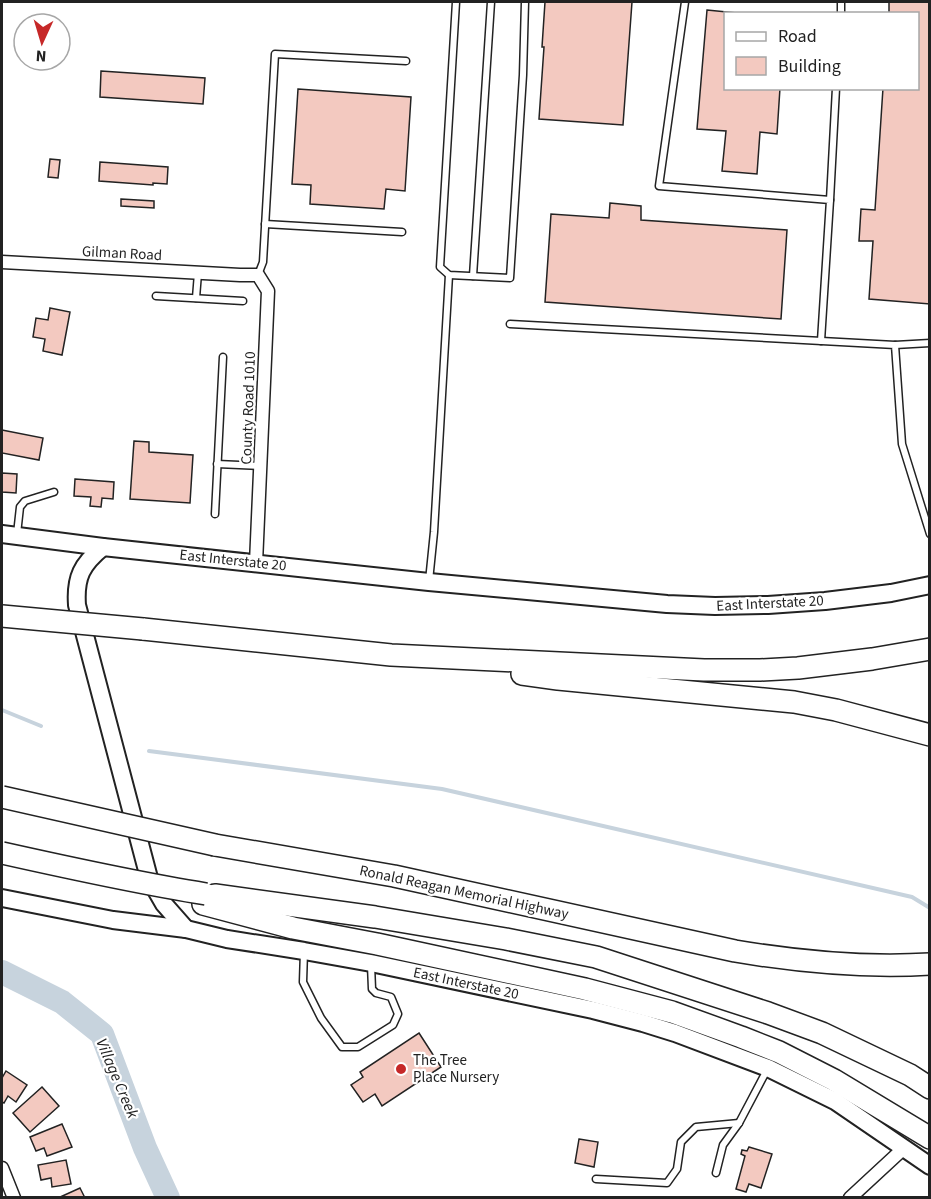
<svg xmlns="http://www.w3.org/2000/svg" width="931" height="1199" viewBox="0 0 931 1199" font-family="'Source Sans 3',sans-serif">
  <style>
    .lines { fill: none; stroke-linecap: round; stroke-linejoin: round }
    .stream { stroke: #c7d3dd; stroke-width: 4 }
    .river { stroke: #c7d3dd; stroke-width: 24 }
    .building { fill: #f3c9c0; stroke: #222; stroke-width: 1.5 }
    .lane-casing { stroke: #222; stroke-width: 9 }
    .street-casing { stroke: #222; stroke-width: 15 }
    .secondary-casing { stroke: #222; stroke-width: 20 }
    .highway-casing { stroke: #222; stroke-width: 24 }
    .lane { stroke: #fff; stroke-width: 6 }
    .street { stroke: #fff; stroke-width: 12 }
    .secondary { stroke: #fff; stroke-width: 16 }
    .highway { stroke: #fff; stroke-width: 21 }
    .highway-bridge-casing { stroke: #222; stroke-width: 24; stroke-linecap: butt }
    .highway-bridge { stroke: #fff; stroke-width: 21 }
    .poi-dot { fill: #c62828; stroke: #fff; stroke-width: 2 }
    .labels { text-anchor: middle; stroke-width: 4.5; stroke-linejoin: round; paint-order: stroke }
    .street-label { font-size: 15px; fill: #222; stroke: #fff }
    .poi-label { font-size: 15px; fill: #222; stroke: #fff; text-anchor: start }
    .water-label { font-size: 16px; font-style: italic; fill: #222; stroke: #fff }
  </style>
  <rect width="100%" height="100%" fill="#fff"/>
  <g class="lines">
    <g class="stream">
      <polyline points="2,710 41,726"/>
      <polyline points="149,751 442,789 912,897 930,908"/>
    </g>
    <polyline class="river" points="2,972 62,1002 102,1034 145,1148 168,1198"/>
  </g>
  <g class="building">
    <polygon points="545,2 632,2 623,125 539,119 544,47 542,47"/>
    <polygon points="889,2 930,2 930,304 869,299 873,241 859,241 861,209 875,210 883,88 918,88 918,14 889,14"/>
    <polygon points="707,10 747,14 726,14 726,88 780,88 777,134 760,132 757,174 722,171 726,131 697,129"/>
    <polygon points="101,71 205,78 203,104 100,97"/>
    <polygon points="298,89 411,97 405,191 386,189 384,209 310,204 311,185 292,184"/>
    <polygon points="50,159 60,160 58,178 48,177"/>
    <polygon points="100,162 168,167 167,184 153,183 153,185 99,181"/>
    <polygon points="121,199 154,201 154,208 121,206"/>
    <polygon points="610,203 641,206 641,220 787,230 781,319 545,302 551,214 609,218"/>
    <polygon points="50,308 70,312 62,355 43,351 45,339 33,337 36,318 48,320"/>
    <polygon points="2,430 43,438 39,460 2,453"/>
    <polygon points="134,441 149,442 149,452 193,455 190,503 130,499"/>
    <polygon points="2,473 17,474 16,493 2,492"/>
    <polygon points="75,479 114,482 113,499 102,498 101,507 90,506 91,497 74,496"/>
    <polygon points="419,1033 441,1067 382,1106 375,1094 363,1102 351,1085 363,1077 360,1072"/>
    <polygon points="6,1071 27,1085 16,1102 8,1096 4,1103 2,1102 2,1078"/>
    <polygon points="42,1087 59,1106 30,1132 13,1113"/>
    <polygon points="62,1124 72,1147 47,1156 44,1148 36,1151 30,1137"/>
    <polygon points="579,1139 598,1142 594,1167 575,1163"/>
    <polygon points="749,1147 772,1154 761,1188 749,1184 746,1192 736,1189 745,1156 741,1154 742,1150 747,1151"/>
    <polygon points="66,1160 71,1184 52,1187 51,1178 41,1180 38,1165"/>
    <polygon points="80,1188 85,1198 58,1198"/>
  </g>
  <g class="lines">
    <g class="lane-casing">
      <g id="lane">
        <polyline points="456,2 440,267 449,275 510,278 523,75 525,2"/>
        <polyline points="685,2 659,186 830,200 821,341"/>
        <polyline points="841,14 841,2"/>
        <polyline points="830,200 836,88"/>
        <polyline points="265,224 402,232"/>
        <polyline points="258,275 263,262 275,54 406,61"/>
        <polyline points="473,276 491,2"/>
        <polyline points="156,296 243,301"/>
        <polyline points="196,298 198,273"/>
        <polyline points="510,324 895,345 902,444 930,534"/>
        <polyline points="895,345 930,343"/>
        <polyline points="217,464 261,466"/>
        <polyline points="215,514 223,357"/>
        <polyline points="17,534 20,507 25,501 54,492"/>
        <polyline points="429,581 434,532 449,275"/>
        <polyline points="304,951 303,982 321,1018 342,1047 358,1047 393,1025 398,1014 391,997 376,993 372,989 371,965"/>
        <polyline points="716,1173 723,1145 739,1123 768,1068"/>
        <polyline points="596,1179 667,1183 677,1169 681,1142 696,1127 739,1123"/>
      </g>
    </g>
    <g class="street-casing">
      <g id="street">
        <polyline points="2,262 240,275 258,275 268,291 256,563"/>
        <polyline points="2,1168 14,1198"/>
        <polyline points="850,1198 904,1148"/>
      </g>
    </g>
    <g class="secondary-casing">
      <g id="secondary">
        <polyline points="2,534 103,547 429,582 667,604 715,606 768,605 825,601 891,593 930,585"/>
        <path d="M103,547C82,564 75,577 77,605L149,878L164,904L186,929"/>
        <polyline points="2,898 113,920 186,929 227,939 304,951 371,963 593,1010 643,1023 675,1033 768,1068 835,1101 930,1166"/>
      </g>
    </g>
    <g class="highway-casing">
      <g id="highway">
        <polyline points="143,629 391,655 704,670 760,670 798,668 872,659 930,649"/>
        <polyline points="522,674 558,679 794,702 836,710 930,735"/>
        <path d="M215,845L394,876L735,951C800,962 864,968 930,964"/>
        <polyline points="215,895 375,917 506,939 596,957 768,1013 822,1033 910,1075 930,1088"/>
        <polyline points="203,904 293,928 377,944 585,989 672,1012 741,1037 779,1052 834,1080 930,1138"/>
      </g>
    </g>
    <use href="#lane" class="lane"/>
    <use href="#street" class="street"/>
    <use href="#secondary" class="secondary"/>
    <use href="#highway" class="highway"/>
    <g class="highway-bridge-casing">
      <g id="highway-bridge">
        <polyline points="2,616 143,629"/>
        <polyline points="2,797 215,845"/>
        <path d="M2,853C69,868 137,883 206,894"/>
      </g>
    </g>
    <use href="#highway-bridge" class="highway-bridge"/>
  </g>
  <circle class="poi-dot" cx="401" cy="1069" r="6"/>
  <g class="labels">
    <g class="street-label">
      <text transform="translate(122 253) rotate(3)" y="5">Gilman Road</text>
      <text transform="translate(248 408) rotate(-88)" y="5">County Road 1010</text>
      <text transform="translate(233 560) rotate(6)" y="5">East Interstate 20</text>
      <text transform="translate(770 603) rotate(-3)" y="5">East Interstate 20</text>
      <text transform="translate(464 892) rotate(12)" y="5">Ronald Reagan Memorial Highway</text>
      <text transform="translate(466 983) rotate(12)" y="5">East Interstate 20</text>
    </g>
    <g class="poi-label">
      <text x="413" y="1065">The Tree<tspan x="413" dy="17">Place Nursery</tspan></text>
    </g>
    <g class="water-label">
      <text transform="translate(118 1078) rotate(67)" y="6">Village Creek</text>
    </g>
  </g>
  <rect width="931" height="1199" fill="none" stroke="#222222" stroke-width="6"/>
  <rect x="724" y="12" width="195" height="78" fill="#ffffff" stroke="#a7a7a7" stroke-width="1.5"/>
  <rect x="736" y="32" width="30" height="9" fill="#ffffff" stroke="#a7a7a7" stroke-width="1.5"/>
  <text x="778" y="42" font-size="18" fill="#222222">Road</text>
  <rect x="736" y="57" width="30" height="18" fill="#f3c9c0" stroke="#a7a7a7" stroke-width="1.5"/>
  <text x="778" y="72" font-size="18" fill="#222222">Building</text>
  <g transform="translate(42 42) rotate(184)"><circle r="28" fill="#ffffff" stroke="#a7a7a7" stroke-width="1.5"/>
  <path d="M0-4.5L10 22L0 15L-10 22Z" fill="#c62828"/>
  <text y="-9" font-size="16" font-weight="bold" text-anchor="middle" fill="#222222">N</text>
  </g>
</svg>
